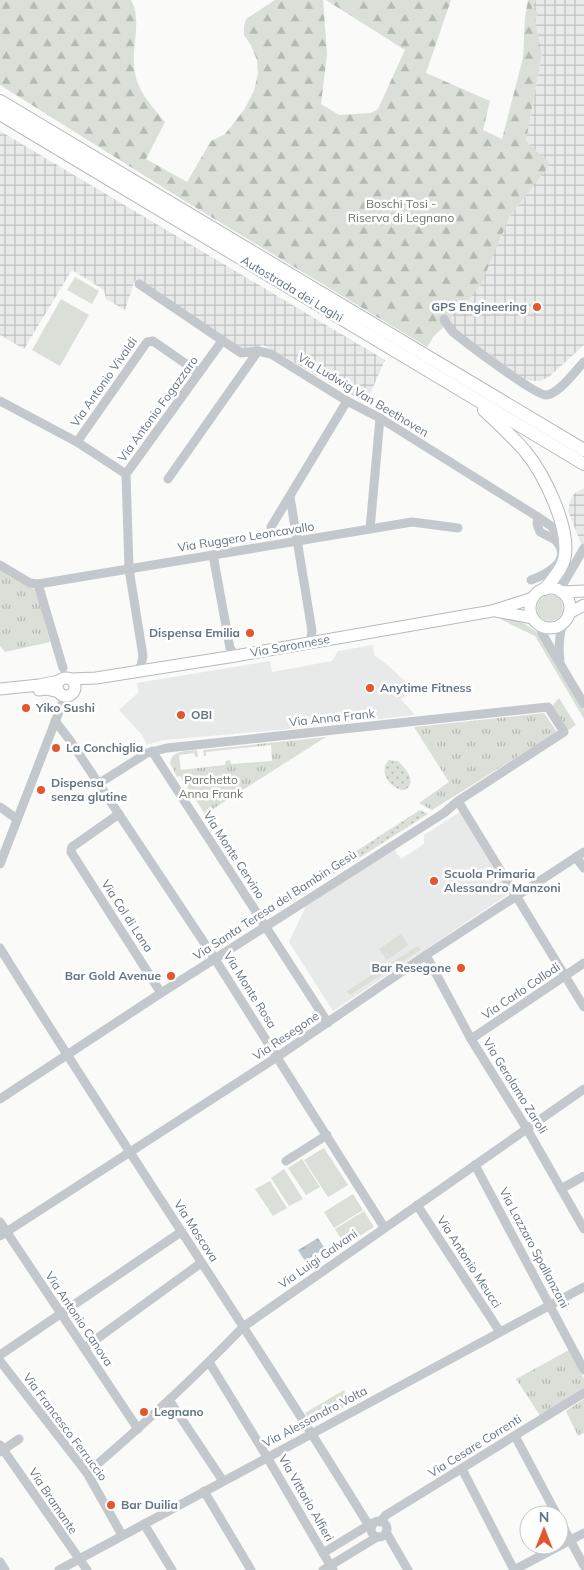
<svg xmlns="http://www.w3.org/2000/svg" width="584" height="1570" viewBox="0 0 584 1570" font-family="Mulish,sans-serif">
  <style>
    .built { fill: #e8e9e9 }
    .industrial { fill: url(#industrial-grid) }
    .grass { fill: #dadfd7 }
    .forest { fill: url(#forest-firs) }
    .park { fill: url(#park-tufts) }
    .garden { fill: url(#garden-dots) }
    .water { fill: url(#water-ripples) }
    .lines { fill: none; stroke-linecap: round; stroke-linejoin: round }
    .major-casing { stroke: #b5babe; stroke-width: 13 }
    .highway-casing { stroke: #b4b9bd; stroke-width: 14 }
    .minor { stroke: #c3c8cc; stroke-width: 9 }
    .major { stroke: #fff; stroke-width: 11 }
    .highway { stroke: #fff; stroke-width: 12 }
    .poi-dot { fill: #e4572e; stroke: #fff; stroke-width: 2 }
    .labels { text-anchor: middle; stroke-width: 5; stroke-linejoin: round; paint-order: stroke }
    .park-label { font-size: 12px; fill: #687a64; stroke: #fff }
    .street-label { font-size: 12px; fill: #657683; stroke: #fff }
    .poi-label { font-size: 12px; font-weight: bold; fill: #657683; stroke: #fff; text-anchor: start }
  </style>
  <defs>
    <pattern id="industrial-grid" width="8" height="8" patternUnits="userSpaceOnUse" patternTransform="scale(1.25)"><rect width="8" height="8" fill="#e8e9e9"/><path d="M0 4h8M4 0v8" fill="none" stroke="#c0c1c2"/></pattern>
    <pattern id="forest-firs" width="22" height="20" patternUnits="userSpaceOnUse" patternTransform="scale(1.25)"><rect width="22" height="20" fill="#dadfd7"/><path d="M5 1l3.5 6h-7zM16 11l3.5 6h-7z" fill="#b4b9b4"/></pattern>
    <pattern id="park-tufts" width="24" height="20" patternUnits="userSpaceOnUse" patternTransform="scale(1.25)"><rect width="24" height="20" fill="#dadfd7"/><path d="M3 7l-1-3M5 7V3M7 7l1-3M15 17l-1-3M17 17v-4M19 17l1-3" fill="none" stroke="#b4b9b4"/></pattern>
    <pattern id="garden-dots" width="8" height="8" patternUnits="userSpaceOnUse" patternTransform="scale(1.25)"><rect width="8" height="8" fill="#dadfd7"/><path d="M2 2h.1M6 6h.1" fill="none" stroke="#b4b9b4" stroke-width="1.8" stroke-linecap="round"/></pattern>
    <pattern id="water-ripples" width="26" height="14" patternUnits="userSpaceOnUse" patternTransform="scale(1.25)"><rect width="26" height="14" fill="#bbc7cb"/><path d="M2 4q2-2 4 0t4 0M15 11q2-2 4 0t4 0" fill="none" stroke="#9ca6aa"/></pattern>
  </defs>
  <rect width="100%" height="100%" fill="#fafaf8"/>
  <g class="built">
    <polygon points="373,645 374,655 390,667 415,691 401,699 415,715 281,730 163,740 147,745 142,735 119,710 139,692 137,683 270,661 272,672 332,661 338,651"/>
    <polygon points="460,812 507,890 507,895 333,1011 289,942 306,906 394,849 401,859 424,844 424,835"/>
  </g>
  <g class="industrial">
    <polygon points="536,0 584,0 584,345 549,377 540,381 531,381 524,379 454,329 450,321 452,315 468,300 499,242 510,216 523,199 526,141 542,53 532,7"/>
    <polygon points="0,131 385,360 366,403 263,345 244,351 137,279 134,283 125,310 106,299 104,290 72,270 24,349 0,335"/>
    <polygon points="584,488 584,551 568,511 571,498 575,493"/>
  </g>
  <g class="grass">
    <polygon points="75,277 99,291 92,304 67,290"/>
    <polygon points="61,299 89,315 60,366 32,350"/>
    <circle cx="550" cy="608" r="13"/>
    <polygon points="508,616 525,624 538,633 584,710 584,719 535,636 500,619"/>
    <polygon points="401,934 408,945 387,960 379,949"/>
    <polygon points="418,946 420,950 350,995 347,991"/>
    <polygon points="324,1148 348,1185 328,1197 304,1160"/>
    <polygon points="302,1159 320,1187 306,1195 288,1168"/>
    <polygon points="284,1169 303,1199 289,1206 271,1178"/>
    <polygon points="270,1181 287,1208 273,1216 255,1189"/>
    <polygon points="353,1194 363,1210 334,1228 324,1212"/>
    <polygon points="364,1211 374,1227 345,1245 335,1229"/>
  </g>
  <path class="forest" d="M0,0H131C143,21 130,49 135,73C138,92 153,107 165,122L146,159L187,182L211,141L225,134L244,110L254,91L258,73L257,60L251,45L244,35V27L246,19L275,0H323L327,54L321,104L339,115L371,113L378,109L405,50L326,0H451L426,73L490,101L483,130L502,139L523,58L525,17L528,0H536L532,7L538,13L535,21L542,53L526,141L550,164L510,216L481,284L468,300L452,315L450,321L434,336L427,347L188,203L0,85Z"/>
  <g class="park">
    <polygon points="0,570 36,590 50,642 5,652 0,646"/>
    <polygon points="559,698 576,725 567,731 552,706"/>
    <polygon points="544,713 557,732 432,810 419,803 449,782 414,727"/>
    <path d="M326,737L205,814L180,776L177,777L170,763C172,750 186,751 197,750L198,757H195L194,753L179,755L181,770L225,765L226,761L230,760L231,764L272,761L271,745L206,752V756H204L203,750Z"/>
    <polygon points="569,1350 584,1379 584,1391 541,1417 516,1379"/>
    <polygon points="344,1390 351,1403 315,1423 311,1423 305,1413"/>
    <polygon points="584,1399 584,1433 578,1436 566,1411"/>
  </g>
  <g class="garden">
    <path d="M389,760L398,761C405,768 418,782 405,790C391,790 377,772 389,760Z"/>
    <polygon points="420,810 428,814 334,874 330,868"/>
    <polygon points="325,872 328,878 282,908 280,901"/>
  </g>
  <polygon class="water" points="318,1238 325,1249 305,1261 298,1250"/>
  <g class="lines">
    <g class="major-casing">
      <g id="major">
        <circle cx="550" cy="608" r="20"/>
        <polyline points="561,592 584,591"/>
        <polyline points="496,611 533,618"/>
        <polyline points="569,613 584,605"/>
        <circle cx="66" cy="687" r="9"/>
        <polyline points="72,679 96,678 235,656 492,611 533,598"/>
        <polyline points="0,689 39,685 59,681"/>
        <polyline points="39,690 46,689 59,692"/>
      </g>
    </g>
    <g class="highway-casing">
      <g id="highway">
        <polyline points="0,101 584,450"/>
        <polyline points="0,114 584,464"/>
        <path d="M484,410C498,423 512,436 525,451C544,474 572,530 564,560C561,571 552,580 545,589"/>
      </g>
    </g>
    <g class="minor">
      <polyline points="139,284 241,353 258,351 271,354 347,401 380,418 538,517 551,526 563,541"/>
      <path d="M444,319C447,324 449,328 453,332C465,342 535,395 546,395C559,394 575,371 584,362"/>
      <polyline points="0,401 77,442 126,474"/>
      <polyline points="77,442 147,342 153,341 199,373"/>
      <polyline points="168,479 258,351"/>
      <polyline points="290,497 312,631 310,643"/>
      <polyline points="271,527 347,401"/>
      <polyline points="370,529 380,418"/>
      <polyline points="213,555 230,648 235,656"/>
      <polyline points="0,565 30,583 38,584 412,522 458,528"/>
      <path d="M531,580C545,575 573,561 557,542C553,537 545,535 540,532L537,524L538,517"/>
      <polyline points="38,584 63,668"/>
      <polyline points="559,591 584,548"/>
      <polyline points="539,625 543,635 584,704"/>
      <path d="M560,661C558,647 559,636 563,623"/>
      <polyline points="136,672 141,666 143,656 129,569 126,474 222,341"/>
      <polyline points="55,721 69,739 215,959 384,1227"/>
      <polyline points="152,751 328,1023"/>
      <polyline points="458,801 584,1007"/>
      <polyline points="0,807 17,819"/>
      <polyline points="119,814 72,847 71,852 161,993"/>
      <polyline points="576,857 584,868"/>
      <polyline points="0,864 62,704 70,695"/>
      <path d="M0,948C119,1141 248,1328 366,1521L372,1526"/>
      <polyline points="426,955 471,1039 527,1129 584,1229"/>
      <polyline points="471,1039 584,963"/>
      <polyline points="0,1099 161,993 444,813 458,801 564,732 548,707 167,748 147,753 98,784"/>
      <polyline points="286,1161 327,1135"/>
      <polyline points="475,1165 584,1370"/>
      <polyline points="561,1189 584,1176"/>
      <polyline points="417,1205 500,1332"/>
      <polyline points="0,1222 138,1429"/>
      <polyline points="0,1236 277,1057 426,955 584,852"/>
      <polyline points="84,1348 201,1263"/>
      <polyline points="0,1355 181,1232"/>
      <polyline points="0,1361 87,1473 122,1535"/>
      <polyline points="209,1362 267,1457 333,1570"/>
      <polyline points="169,1400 223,1481"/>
      <polyline points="515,1436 557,1515"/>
      <polyline points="0,1445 87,1570"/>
      <polyline points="0,1452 19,1439"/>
      <polyline points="462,1469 514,1570 584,1533"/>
      <path d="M87,1473C141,1427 193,1379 243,1327L584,1089"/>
      <polyline points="204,1491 251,1570"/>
      <polyline points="559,1519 584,1566"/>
      <circle cx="379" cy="1529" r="8"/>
      <polyline points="380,1522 386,1515 584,1393"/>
      <polyline points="144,1524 172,1570"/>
      <polyline points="386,1532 408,1570"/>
      <polyline points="323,1553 369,1525"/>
      <polyline points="0,1562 5,1570"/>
      <polyline points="59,1570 584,1287"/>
      <polyline points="323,1570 377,1537"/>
    </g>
    <use href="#major" class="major"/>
    <use href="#highway" class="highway"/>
  </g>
  <g class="poi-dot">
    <circle cx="537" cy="307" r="5"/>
    <circle cx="250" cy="633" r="5"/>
    <circle cx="370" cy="688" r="5"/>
    <circle cx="26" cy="708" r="5"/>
    <circle cx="181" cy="715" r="5"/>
    <circle cx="56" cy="748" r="5"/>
    <circle cx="41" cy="790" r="5"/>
    <circle cx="434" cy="881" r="5"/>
    <circle cx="461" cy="968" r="5"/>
    <circle cx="171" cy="976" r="5"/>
    <circle cx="144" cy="1412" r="5"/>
    <circle cx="111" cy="1505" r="5"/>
  </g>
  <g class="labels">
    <g class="park-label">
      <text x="401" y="208">Boschi Tosi -<tspan x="401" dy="14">Riserva di Legnano</tspan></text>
      <text x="211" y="784">Parchetto<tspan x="211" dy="14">Anna Frank</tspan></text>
    </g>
    <g class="street-label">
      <text transform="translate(292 289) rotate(31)" y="4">Autostrada dei Laghi</text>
      <text transform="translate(104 382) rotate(-55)" y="4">Via Antonio Vivaldi</text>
      <text transform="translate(363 395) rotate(31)" y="4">Via Ludwig Van Beethoven</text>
      <text transform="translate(158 409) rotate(-54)" y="4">Via Antonio Fogazzaro</text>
      <text transform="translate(246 537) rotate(-9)" y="4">Via Ruggero Leoncavallo</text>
      <text transform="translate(290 646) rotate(-10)" y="4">Via Saronnese</text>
      <text transform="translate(332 718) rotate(-6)" y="4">Via Anna Frank</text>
      <text transform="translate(234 855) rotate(57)" y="4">Via Monte Cervino</text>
      <text transform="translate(275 905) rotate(-33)" y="4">Via Santa Teresa del Bambin Gesù</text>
      <text transform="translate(127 916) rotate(57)" y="4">Via Col di Lana</text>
      <text transform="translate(250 990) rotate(58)" y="4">Via Monte Rosa</text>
      <text transform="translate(521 991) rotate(-34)" y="4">Via Carlo Collodi</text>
      <text transform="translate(286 1036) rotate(-34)" y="4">Via Resegone</text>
      <text transform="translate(515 1086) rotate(58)" y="4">Via Gerolamo Zaroli</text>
      <text transform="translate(196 1231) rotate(57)" y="4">Via Moscova</text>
      <text transform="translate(534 1248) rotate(62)" y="4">Via Lazzaro Spallanzani</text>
      <text transform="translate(318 1259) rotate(-35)" y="4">Via Luigi Galvani</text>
      <text transform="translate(469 1262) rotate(57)" y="4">Via Antonio Meucci</text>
      <text transform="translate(79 1319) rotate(56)" y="4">Via Antonio Canova</text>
      <text transform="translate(315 1417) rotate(-28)" y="4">Via Alessandro Volta</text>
      <text transform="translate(65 1427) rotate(53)" y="4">Via Francesco Ferruccio</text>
      <text transform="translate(475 1446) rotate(-32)" y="4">Via Cesare Correnti</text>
      <text transform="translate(306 1498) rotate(60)" y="4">Via Vittorio Alfieri</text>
      <text transform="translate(53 1501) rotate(56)" y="4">Via Bramante</text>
    </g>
    <g class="poi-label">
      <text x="527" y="311" text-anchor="end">GPS Engineering</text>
      <text x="240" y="637" text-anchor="end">Dispensa Emilia</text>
      <text x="380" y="692">Anytime Fitness</text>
      <text x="36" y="712">Yiko Sushi</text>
      <text x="191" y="719">OBI</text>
      <text x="66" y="752">La Conchiglia</text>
      <text x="51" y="787">Dispensa<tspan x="51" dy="14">senza glutine</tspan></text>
      <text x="444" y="878">Scuola Primaria<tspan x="444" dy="14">Alessandro Manzoni</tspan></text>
      <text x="451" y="972" text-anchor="end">Bar Resegone</text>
      <text x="161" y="980" text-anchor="end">Bar Gold Avenue</text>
      <text x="154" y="1416">Legnano</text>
      <text x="121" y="1509">Bar Duilia</text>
    </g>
  </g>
  <g transform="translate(544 1530)"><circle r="24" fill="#ffffff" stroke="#c1c8cd"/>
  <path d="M0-4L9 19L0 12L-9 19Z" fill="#e4572e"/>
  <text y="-8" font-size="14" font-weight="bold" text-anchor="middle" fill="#657683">N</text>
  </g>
</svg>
